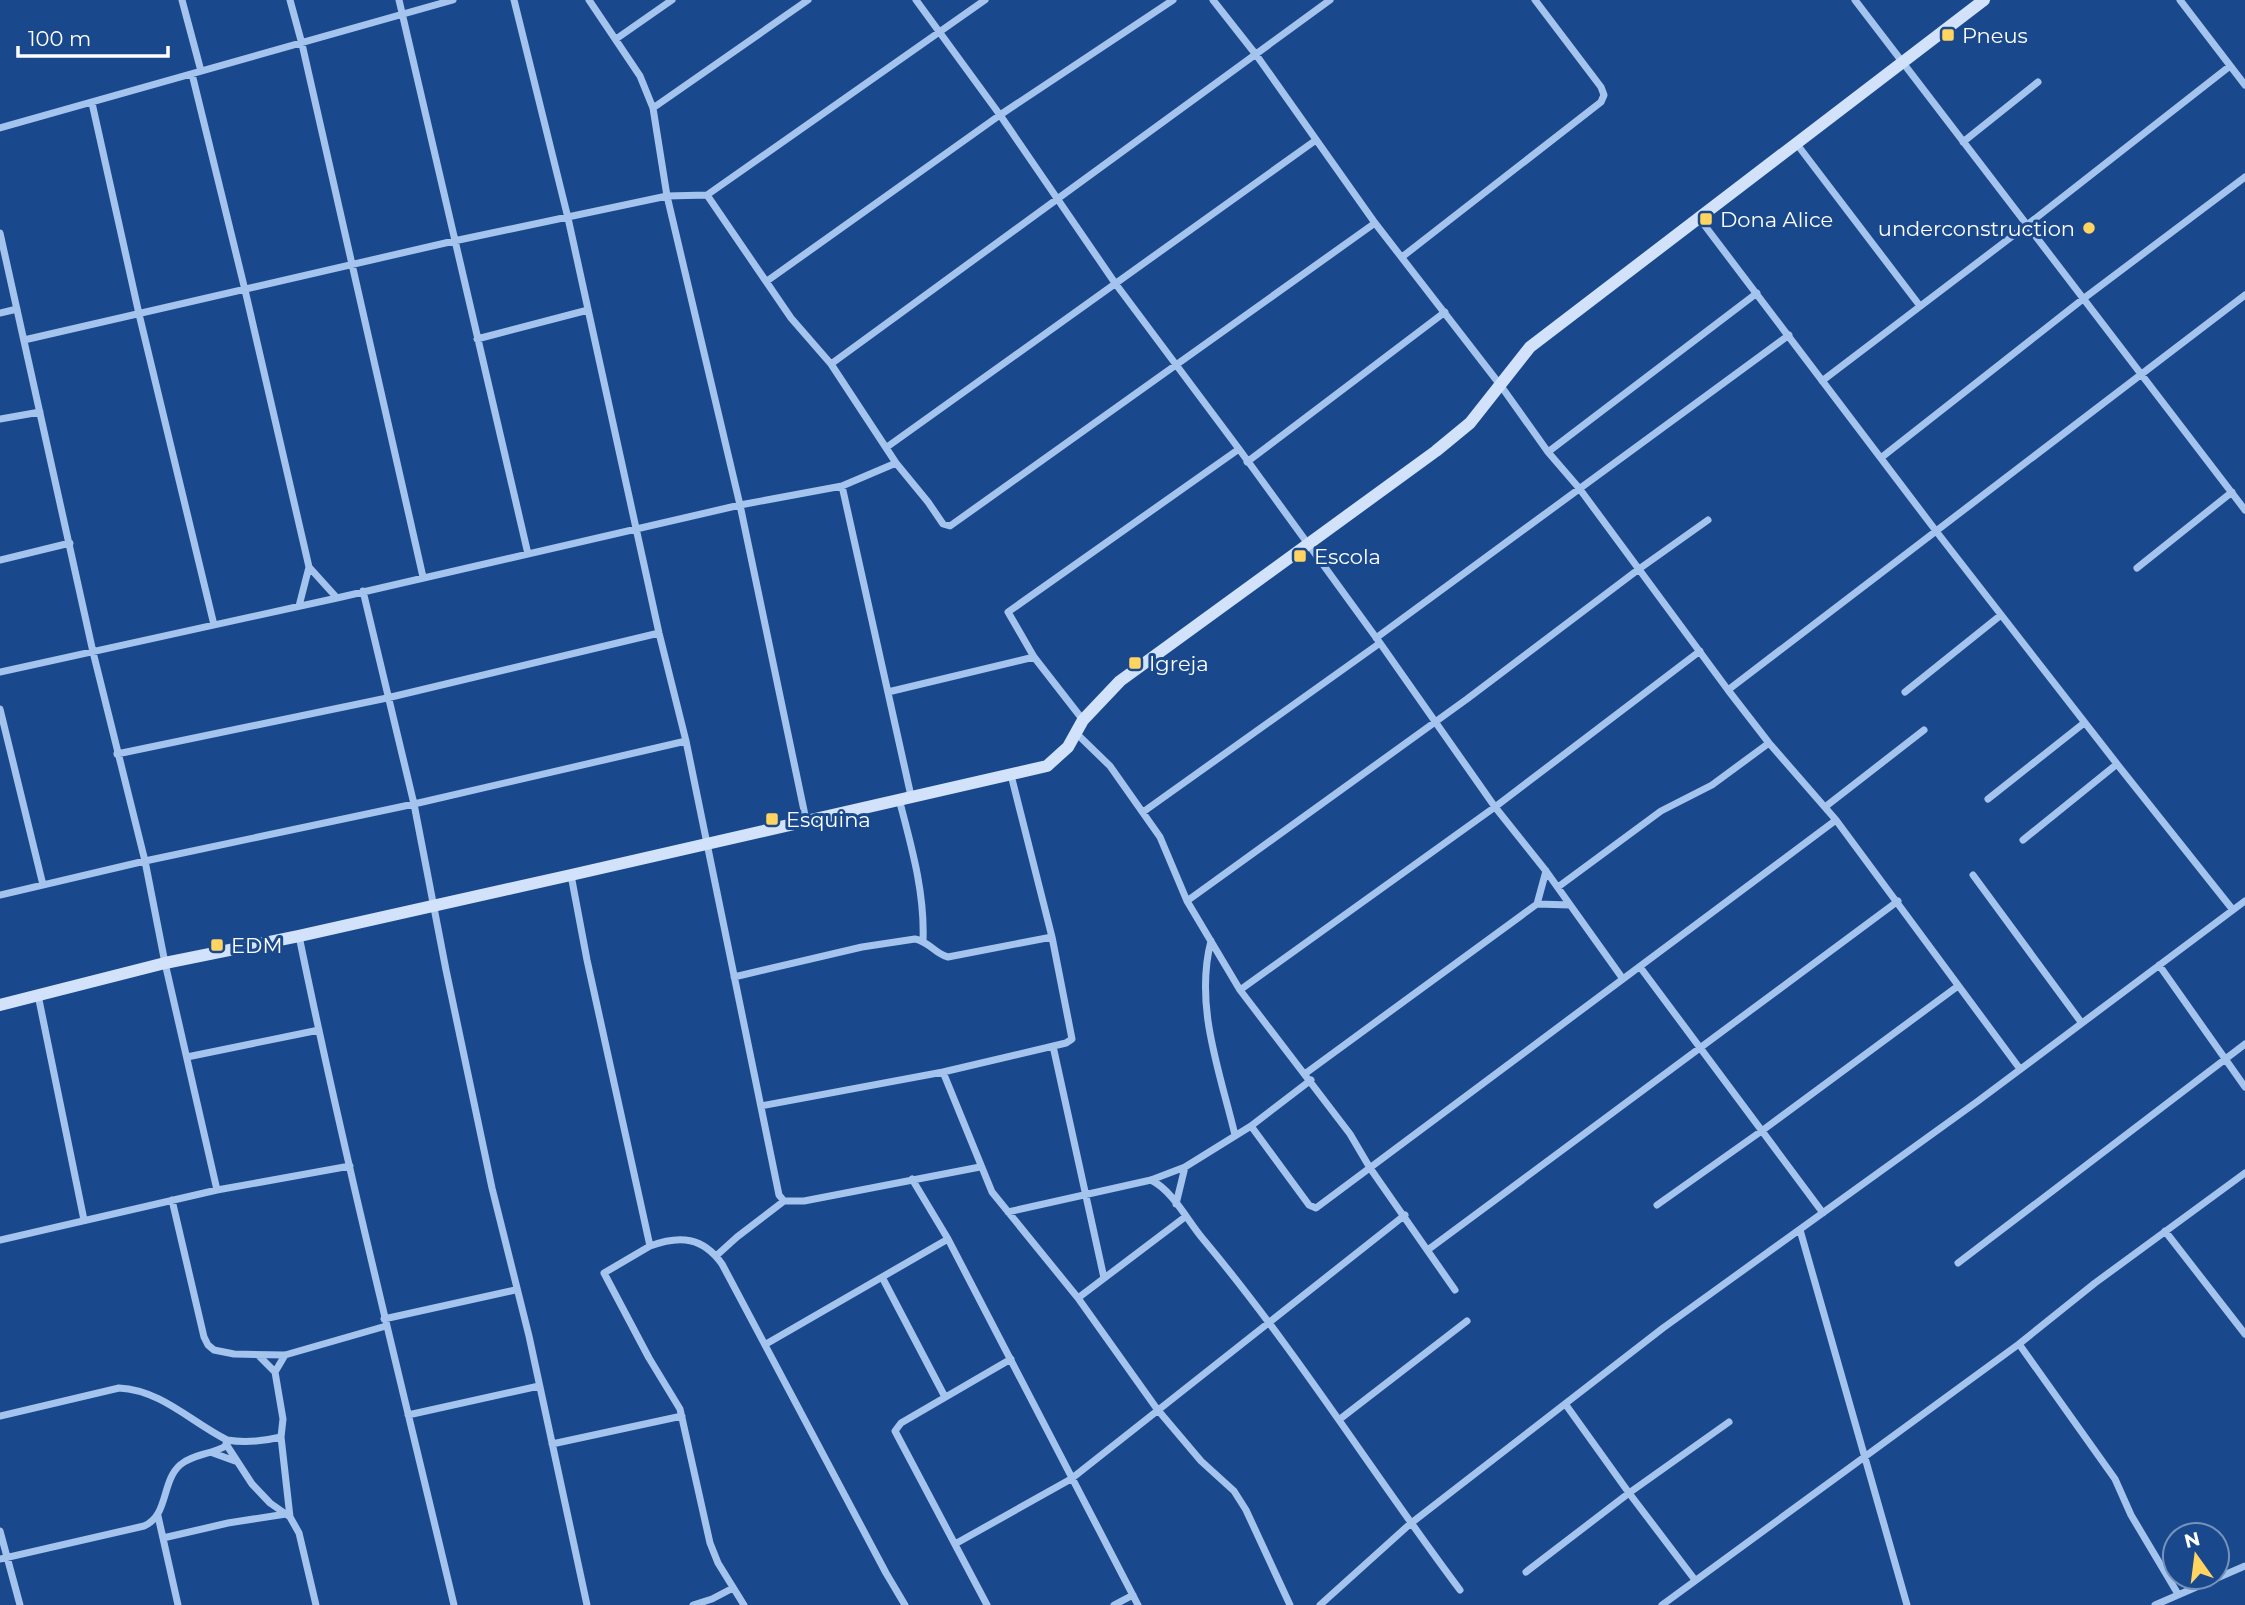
<svg xmlns="http://www.w3.org/2000/svg" width="2245" height="1605" font-family="Montserrat,sans-serif">
<style>
.lines{fill:none;stroke-linecap:round;stroke-linejoin:round}
.street{stroke:#a4c4ee;stroke-width:7}
.secondary{stroke:#d1e2fa;stroke-width:12}
.poi-dot{fill:#ffd461;stroke:#19498c;stroke-width:2.5}
.labels{text-anchor:middle;dominant-baseline:central;stroke-width:6;stroke-linejoin:round;paint-order:stroke}
.poi-label{font-size:21px;fill:#fff;stroke:#19498c;text-anchor:start}
</style>
<rect width="100%" height="100%" fill="#19498c"/>
<g class="lines">
<path class="street" d="M182 0 201 71
M290 0 302 44 423 577
M399 0 528 554
M514 0 568 218 659 633 686 741 779 1195 784 1201H804L980 1167
M589 0 640 76 653 108 667 196 740 505 806 820
M916 0 1000 115 1115 283 1239 449 1380 643 1495 807 1546 871 1623 979
M1213 0 1257 56 1375 223 1501 386 1548 452 1579 488 1728 690 1769 743 1836 820 2020 1069
M1855 0 2245 510
M2180 0 2245 85
M616 39 672 0
M192 74 245 290 309 567 299 606
M92 103 139 314 214 625
M653 108 808 0
M0 128 453 0
M1963 142 2038 82
M1796 143 1920 306
M707 195 791 318 831 364 1330 0
M1699 218 1936 531 2117 764 2233 910
M0 233 93 652 145 861 165 963 217 1190
M1402 257 1601 102 1604 95 1601 87 1535 0
M767 281 1000 115 1173 0
M0 313 17 309
M477 339 588 310
M24 340 454 241 667 196 707 195 985 0
M831 364 896 463
M1822 381 2027 225 2230 66
M0 419 40 412
M887 447 1316 140
M1548 452 1757 293
M1882 457 2083 299 2245 177
M1247 462 1445 312
M842 486 911 796
M0 560 70 543
M309 567 337 598
M2137 568 2232 492
M363 591 414 804 446 970 492 1188 529 1336 587 1605
M1376 638 1789 335
M0 672 337 598 740 505 842 486 896 463 928 502 943 524 950 526 1375 223
M1728 690 2245 295
M888 692 1034 657
M1905 692 2001 615
M0 709 43 885
M1083 720 1034 657 1008 612 1239 449
M1077 734 1110 766 1160 837 1187 901 1240 990 1350 1134 1370 1168 1455 1290
M117 754 387 698 659 633
M899 799C911 845 925 892 923 941
M1988 799 2084 723
M1825 807 1924 730
M1143 812 1380 643
M2023 840 2117 764
M571 875 587 960 650 1246 604 1273 649 1358 680 1409 710 1543 718 1563 744 1605
M1973 875 2081 1022
M1558 887 1661 811 1712 785 1769 743
M0 895 145 861 414 804 686 741
M1187 901 1467 699 1639 569 1708 520
M1537 904 1570 905
M299 936C345 1160 401 1382 454 1605
M1211 941C1194 1006 1220 1072 1235 1135
M2159 965 2245 1087
M1640 967 1823 1213
M734 977 862 947 915 939C930 942 935 954 948 957L1052 937
M1240 990 1495 807 1700 651
M38 995 84 1220
M1053 1046 1104 1278
M187 1057 319 1030
M943 1072 992 1192 1078 1298 1157 1409 1201 1461 1234 1491 1246 1510 1290 1605
M1306 1073 1537 904 1546 871
M761 1106 943 1072 1066 1043 1072 1039 1052 937 1011 775
M1251 1126 1309 1205 1316 1208 1836 820
M912 1179 948 1239 1138 1605
M1151 1180C1173 1191 1187 1220 1203 1239 1296 1350 1373 1474 1460 1590
M172 1200 204 1337 208 1345 214 1350 234 1354 285 1355 386 1326
M1176 1204 1185 1167
M1657 1205 1763 1130 1958 986
M1008 1212 1151 1180 1185 1167 1251 1126 1311 1080
M1800 1230 1907 1605
M2165 1231 2245 1334
M0 1240 217 1190 350 1166
M650 1246C680 1235 703 1237 722 1264L886 1573 905 1605
M1429 1249 1898 901
M716 1256 737 1237 784 1201
M1958 1263 2245 1044
M882 1277 945 1397
M1078 1298 1185 1217
M384 1319 515 1290
M766 1344 948 1239
M2019 1344 2115 1479 2131 1515 2178 1594
M275 1372 285 1355
M1566 1405 1629 1493 1729 1422
M408 1415 539 1386
M0 1416 119 1388C161 1390 191 1422 227 1440 244 1443 264 1441 281 1437L283 1419 275 1372 258 1355
M1340 1419 1467 1321
M281 1437 290 1517
M226 1444 252 1484 270 1503 290 1517 299 1533 316 1605
M552 1444 682 1416
M213 1453 235 1461
M158 1516 178 1605
M0 1531 20 1605
M163 1538 228 1523 286 1514
M955 1544 1071 1479 1405 1215
M0 1559 144 1526C169 1515 161 1482 180 1465 191 1455 212 1454 226 1446
M1526 1572 1629 1493 1695 1580
M693 1605 712 1599 733 1588
M987 1605 895 1431 901 1423 1011 1359
M1114 1605 1133 1595
M1320 1605 1410 1524 1663 1328 1978 1101 2245 901
M1662 1605 2019 1344 2095 1283 2245 1173
M2155 1605 2245 1566"/>
<path class="secondary" d="M0 1005 165 963 299 936 571 875 1047 766 1068 747 1083 720 1120 681 1436 451 1470 423 1530 347 1984 0"/>
</g>
<g class="poi-dot">
<rect x="1941" y="28" width="14" height="14" rx="3.5"/>
<rect x="1699" y="212" width="14" height="14" rx="3.5"/>
<circle cx="2089" cy="228" r="7"/>
<rect x="1293" y="549" width="14" height="14" rx="3.5"/>
<rect x="1128" y="656" width="14" height="14" rx="3.5"/>
<rect x="765" y="812" width="14" height="14" rx="3.5"/>
<rect x="210" y="938" width="14" height="14" rx="3.5"/>
</g>
<g class="labels">
<g class="poi-label">
<text x="1962" y="35">Pneus</text>
<text x="1720" y="219">Dona Alice</text>
<text x="2075" y="228" text-anchor="end">underconstruction</text>
<text x="1314" y="556">Escola</text>
<text x="1149" y="663">Igreja</text>
<text x="786" y="819">Esquina</text>
<text x="231" y="945">EDM</text>
</g>
</g>
<g transform="translate(2196 1556) rotate(346)"><circle r="33" fill="#19498c" stroke="#7592ba" stroke-width="2"/>
<path d="M0-5L12 26L0 18L-12 26Z" fill="#ffd461"/>
<text y="-10" font-size="19" font-weight="bold" text-anchor="middle" fill="#ffffff">N</text>
</g>
<path d="M18 46v10h150v-10" fill="none" stroke="#ffffff" stroke-width="3.5"/>
<text x="28" y="46" font-size="21" fill="#ffffff" stroke="#19498c" stroke-width="5" paint-order="stroke">100 m</text>
</svg>
